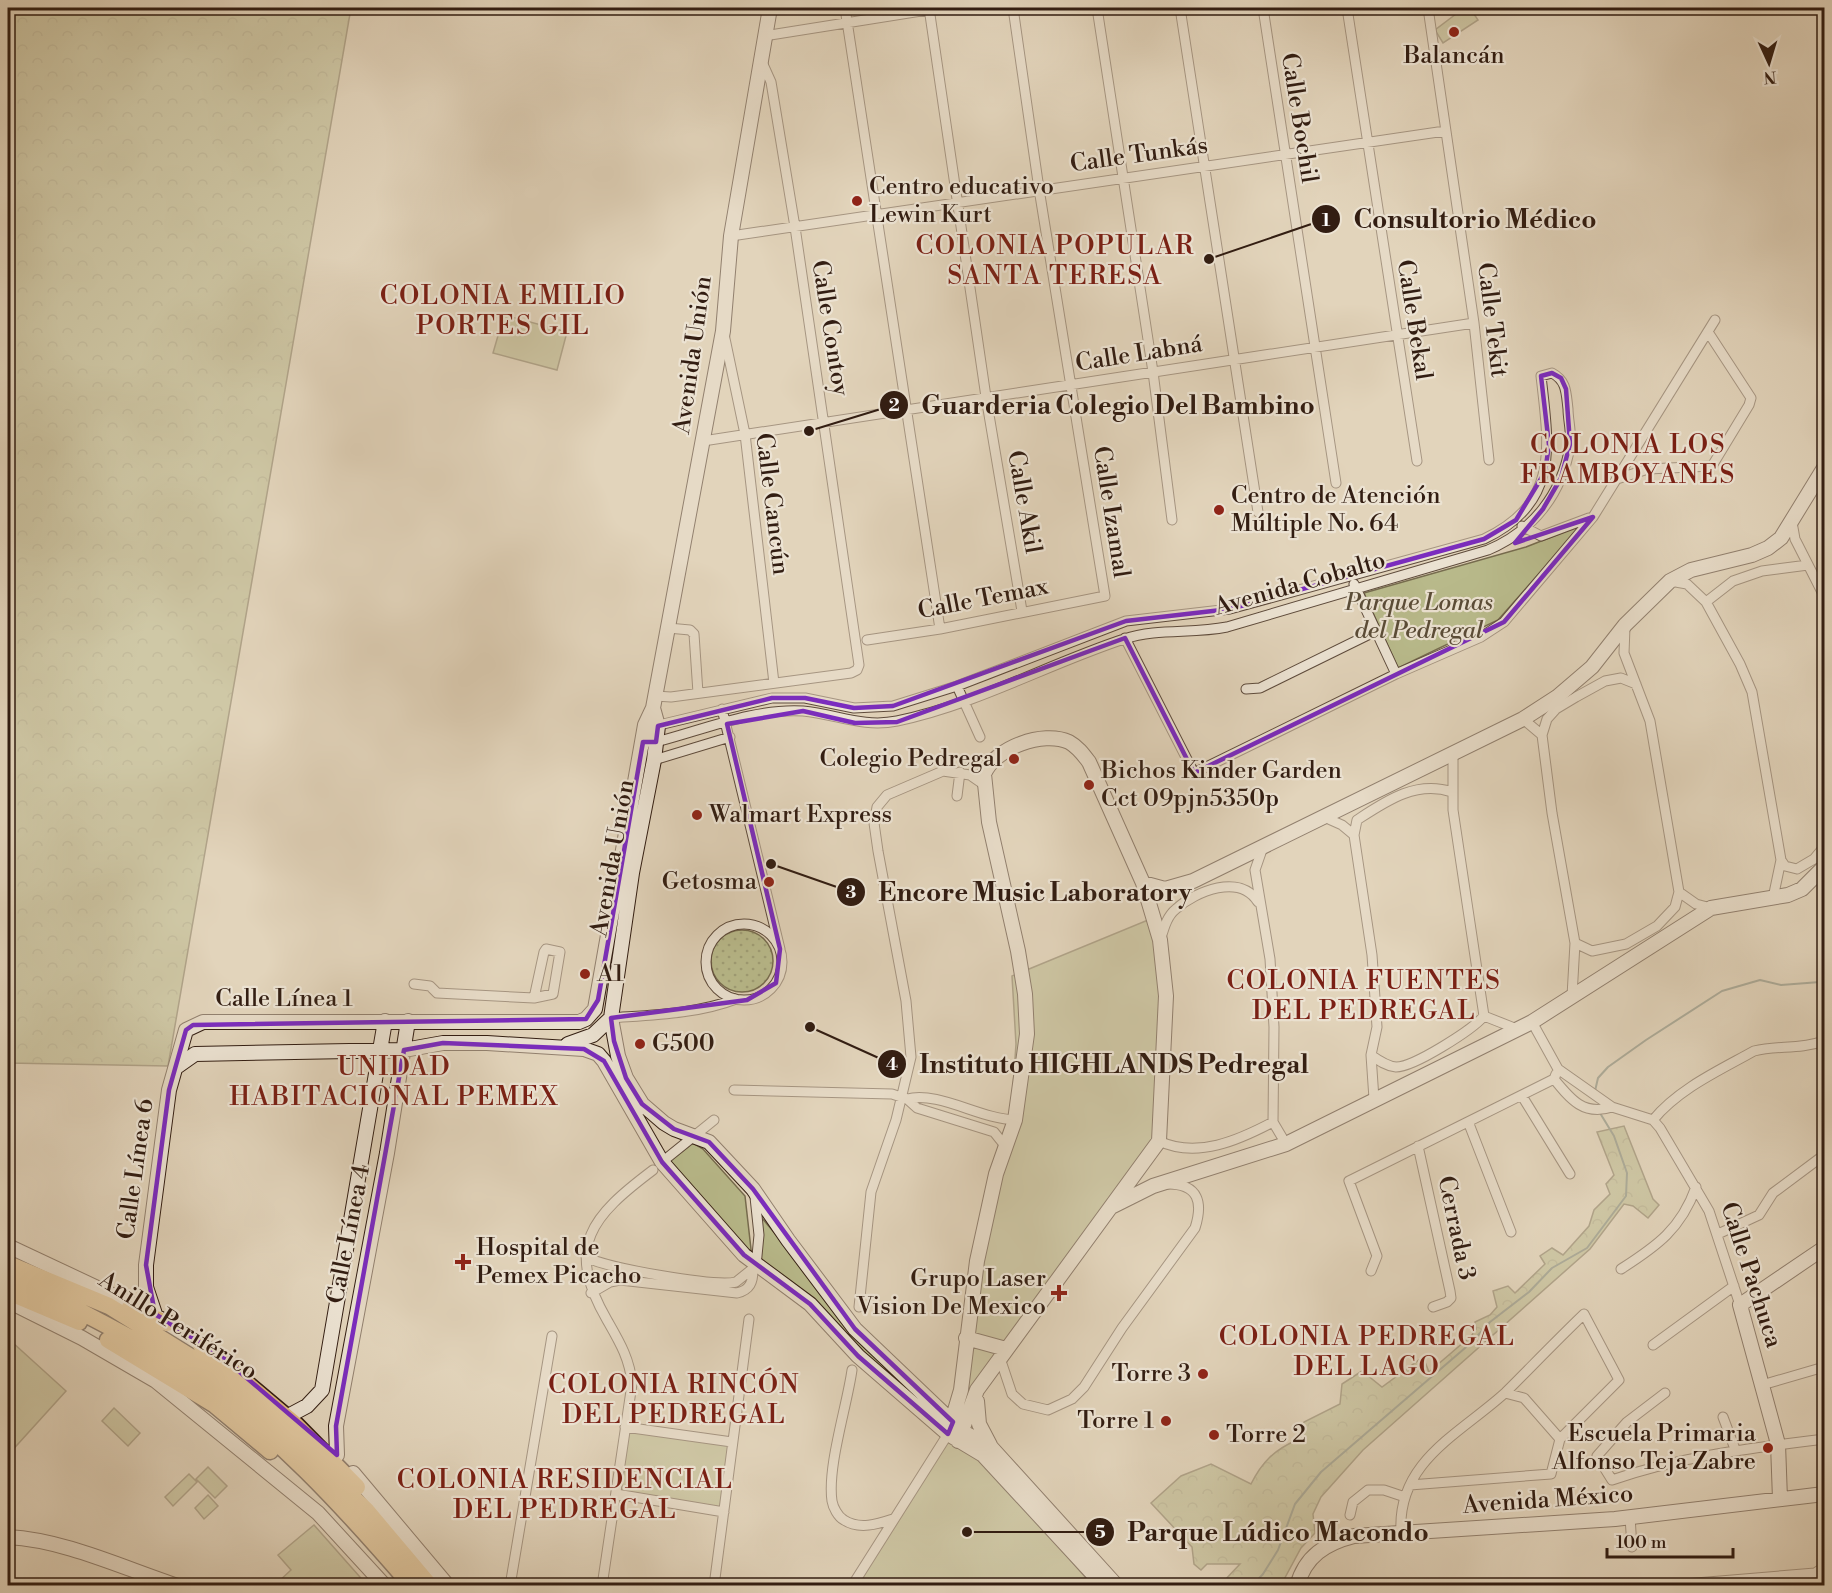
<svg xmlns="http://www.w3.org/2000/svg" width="1832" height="1593" font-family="'Libre Bodoni',serif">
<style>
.grass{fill:url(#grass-dots);stroke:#766c4f;stroke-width:1.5}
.forest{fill:url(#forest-crowns);stroke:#766c4f;stroke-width:1.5}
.green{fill:#b9bb8c;stroke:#766c4f;stroke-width:1.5}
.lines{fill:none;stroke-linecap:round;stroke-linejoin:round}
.stream{stroke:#6d7a6e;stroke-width:2}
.street-casing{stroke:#5e4b3c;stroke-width:11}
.secondary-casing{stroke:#321d12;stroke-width:16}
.highway-casing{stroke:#321d12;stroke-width:19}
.street{stroke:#ece3d3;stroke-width:9}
.secondary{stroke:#ece3d3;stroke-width:14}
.highway{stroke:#e1ba7e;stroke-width:16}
.marked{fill:none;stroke:#7b2cbf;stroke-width:4.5;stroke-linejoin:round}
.poi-dot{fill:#8f2418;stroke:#ece3d3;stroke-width:2}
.labels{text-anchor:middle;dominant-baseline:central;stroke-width:4.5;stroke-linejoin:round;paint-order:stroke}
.poi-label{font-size:24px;fill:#321d12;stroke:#ece3d3;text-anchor:start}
.street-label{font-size:24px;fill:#321d12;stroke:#ece3d3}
.park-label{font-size:24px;font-style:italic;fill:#5a4c37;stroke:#ece3d3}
.neighbourhood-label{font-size:26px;letter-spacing:1.5px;fill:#7a1f14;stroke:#ece3d3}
.leader{fill:none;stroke:#321d12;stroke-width:2}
.callout-dot{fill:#321d12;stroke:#ece3d3;stroke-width:2}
.mark-label{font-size:18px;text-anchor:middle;font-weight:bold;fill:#fff}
.callout-label{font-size:26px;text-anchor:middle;font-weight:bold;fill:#321d12;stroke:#ece3d3;stroke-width:4.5;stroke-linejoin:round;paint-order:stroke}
</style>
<defs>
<pattern id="grass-dots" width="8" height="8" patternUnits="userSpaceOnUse" patternTransform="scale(1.5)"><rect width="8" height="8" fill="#b9bb8c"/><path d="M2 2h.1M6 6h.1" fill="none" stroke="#a0a078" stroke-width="1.8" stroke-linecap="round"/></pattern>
<pattern id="forest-crowns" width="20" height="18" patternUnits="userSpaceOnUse" patternTransform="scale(1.5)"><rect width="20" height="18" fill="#b9bb8c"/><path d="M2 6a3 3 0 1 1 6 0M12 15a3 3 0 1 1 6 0" fill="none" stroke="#a0a078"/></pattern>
</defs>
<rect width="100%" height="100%" fill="#e2d4bb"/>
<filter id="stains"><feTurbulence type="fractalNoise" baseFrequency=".00333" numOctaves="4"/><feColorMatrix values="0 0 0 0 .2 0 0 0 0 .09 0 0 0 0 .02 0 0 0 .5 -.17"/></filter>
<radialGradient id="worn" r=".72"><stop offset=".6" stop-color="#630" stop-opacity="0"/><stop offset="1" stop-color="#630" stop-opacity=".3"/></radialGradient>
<path class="grass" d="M711 961a31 31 0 1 1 62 0a31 31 0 1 1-62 0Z"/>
<path class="forest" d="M8 8H351L168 1066 8 1063Z
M1624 1126 1653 1199 1659 1205 1648 1218 1633 1206 1624 1204 1590 1249 1363 1450 1321 1497 1313 1514 1315 1533 1301 1548 1281 1585H1232L1225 1580 1240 1564H1207L1201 1570 1194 1564 1192 1547 1151 1503 1181 1476 1211 1464 1251 1484C1262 1462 1274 1450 1297 1440L1304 1422 1340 1404 1342 1384 1362 1371 1382 1387 1423 1357 1429 1372 1472 1335 1476 1329 1475 1322 1490 1315 1497 1307 1493 1291 1508 1286 1515 1293 1545 1264 1540 1256 1552 1248 1563 1255 1589 1226 1594 1210 1610 1194 1606 1184 1614 1175 1597 1132Z"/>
<path class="green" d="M1464 8H1470L1478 20 1443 43 1435 30Z
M504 315 567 332 557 370 493 353Z
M1582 525 1498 620 1398 668 1364 593 1526 547Z
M1148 920 1156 942 1165 996 1159 1142 1006 1349 963 1432 953 1422 966 1338 1011 1116 1016 1044 1012 976Z
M693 1143 703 1149 745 1196 752 1258 665 1165Z
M762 1218C821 1289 885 1355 944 1426L761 1264Z
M12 1342 66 1391 8 1455V1347Z
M114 1408 140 1433 128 1446 102 1421Z
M627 1431 729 1445 720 1508 619 1491Z
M947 1437 982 1458 1092 1585 856 1586Z
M208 1467 227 1486 215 1498 196 1479Z
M189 1474 197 1482 173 1506 165 1497Z
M208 1495 218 1506 204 1519 195 1508Z
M314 1525 367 1585H277L276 1584 291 1570 278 1555Z"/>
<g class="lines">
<path class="stream" d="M1595 1091 1598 1078 1608 1067 1646 1040 1722 991 1760 980 1781 985 1820 982 1824 979
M1252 1586 1263 1574 1278 1550 1295 1504 1321 1472 1472 1342 1490 1322 1529 1292 1552 1268 1587 1248 1626 1196 1627 1173 1614 1136 1600 1113"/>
<defs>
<path id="street" d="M845 8 940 629
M929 8 986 397 1022 611
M1097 8 1153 372 1172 520
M1180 8 1258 512
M1263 8 1336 483
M1347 8 1417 461
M1428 8 1474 323 1489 460
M764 36 940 8
M731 236 1445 131
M724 334 745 434 774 683
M703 441 1474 323
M1617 479 1648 469 1712 466 1749 405 1751 398 1708 332
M1792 522 1795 539 1824 596
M1522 526 1541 536 1589 518
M1670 581 1687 584 1706 602 1740 664 1752 692 1781 860 1773 898
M1354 584 1396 674
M1706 602 1733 581 1762 571 1808 565
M1625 627 1624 653 1650 721 1679 892 1696 904 1711 908
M668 628 690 630 694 634 698 693
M1125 638 1194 773 1396 674 1481 637 1504 622 1593 517 1715 320
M867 640 940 629 1105 596 1039 189 1013 8
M957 686 980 737
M1246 689 1260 688 1376 631
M655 696 671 697 851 673 857 670 859 665 795 227 771 82 762 62
M722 709 780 949
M1523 719 1542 735
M643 742H656C703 730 754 708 803 711 836 714 863 728 897 721 975 705 1048 664 1124 639 1158 628 1192 634 1227 627L1488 550C1533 531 1562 494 1570 446 1572 434 1568 420 1568 409 1566 393 1567 381 1552 373L1541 376C1549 447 1560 503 1484 539L1230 609 1126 621 957 686 893 706 854 708 805 698H772L655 726
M654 760 730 737
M957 796 960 772
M1324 817 1342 825 1354 835 1372 955 1377 1027 1371 1055 1374 1099
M1354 835 1357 820C1386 801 1416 780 1452 792
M1263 847 1255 870 1270 959 1274 1027 1273 1122 1286 1144
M1781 860 1785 866 1797 869 1814 859 1824 847
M706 962a38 38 0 1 1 76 0a38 38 0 1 1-76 0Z
M1161 938C1164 928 1167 916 1176 909 1196 891 1240 873 1258 902
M1575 943 1592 951 1626 944 1657 926 1675 907 1679 892
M414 984 430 986 437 993 534 998 553 994 560 952 546 949 544 952 534 998
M1572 996 1575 943 1552 813 1542 735 1547 719 1556 709 1576 697 1605 681 1621 678 1636 684
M1484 1016 1517 1029
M611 1018C652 1015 697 1014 736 999
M1532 1022 1558 1069 1612 1107 1653 1120 1660 1128 1709 1211 1740 1305
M1371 1055C1378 1060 1386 1066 1396 1067 1414 1067 1472 1030 1484 1016L1453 810V753
M1556 1074 1554 1079C1571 1100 1584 1116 1612 1107
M734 1090 892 1094 907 1099 917 1108 994 1132 1006 1147
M1522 1096 1570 1174
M907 1099C939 1091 980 1119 1015 1120
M1653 1120C1678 1089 1720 1070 1754 1051 1779 1045 1798 1050 1824 1041
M1469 1124 1511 1232
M1159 1141C1197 1159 1239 1140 1273 1122
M1418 1146 1450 1291 1451 1298 1447 1302 1433 1307
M662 1162 714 1120
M1718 1234 1759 1215 1773 1193 1824 1155
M586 1257C606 1268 715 1287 736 1282L756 1266 759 1235 755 1197
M1621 1269C1657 1246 1681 1229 1696 1187
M1371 1271 1377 1256 1349 1181 1554 1079
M591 1293 610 1282 620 1280 737 1293C750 1290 753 1282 753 1270
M859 1307 871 1192 896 1120 911 1057 906 1001 878 851 874 823 877 807 887 795 943 771 970 775 983 784
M1653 1345 1734 1286
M1000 1358 1012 1394 1023 1404 1048 1410 1072 1399 1084 1387 1122 1328 1195 1228C1203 1203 1199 1184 1168 1184
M852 1370C847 1406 827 1467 832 1501 833 1507 838 1517 844 1520 859 1530 878 1524 893 1519
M1762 1385 1824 1367
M1505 1393 1524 1398 1560 1439
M1665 1393 1627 1422 1597 1456 1612 1480C1681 1456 1753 1448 1824 1439
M1723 1417 1735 1449
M625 1427 732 1442
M616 1494 724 1512
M1350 1515 1353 1502 1368 1490H1384L1405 1497
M1630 1517 1632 1547
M1401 1532C1397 1461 1460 1434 1506 1392 1532 1366 1558 1339 1584 1314L1619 1380 1560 1439 1551 1474 1410 1485
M510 1586 552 1336
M602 1586 632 1384C630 1359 619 1341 607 1320 564 1246 592 1216 653 1170
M714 1586 749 1319
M852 1586 948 1434
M1338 1586H1356
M1660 1586 1815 1573 1824 1567"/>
<path id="secondary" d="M653 708 658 726 654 760 632 873 611 1018 618 1056 626 1078 642 1104 664 1123 674 1129 709 1142 753 1189 788 1240 855 1329 963 1432 990 1446 1117 1586
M1143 883 1165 889 1193 881 1523 719 1557 697 1592 667 1625 625 1670 581 1691 570 1752 555 1768 548 1781 538 1824 468
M568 1044 593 1035 611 1018
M178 1066 195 1054 404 1050 443 1043H487L584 1049 598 1054 604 1061 662 1162 744 1255 810 1304 858 1356 948 1434 983 1455 1104 1586
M1113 1206 1153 1186 1286 1144 1532 1022 1711 908 1788 895 1802 889 1824 867
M8 1246 142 1309
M8 1301 82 1338 156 1381 318 1513 385 1586
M155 1314 146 1287V1265L169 1090 186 1030 203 1022H579L586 1019 595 1009 645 725 653 708 723 331 731 236 770 8
M159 1318 209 1349
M966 1338 1006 1349
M977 1401 979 1424 990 1445
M292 1414 307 1406 322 1390 385 1021
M948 1434 961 1390 977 1261 996 1174 1015 1120 1027 1034 1025 994 1018 951 989 822 984 774C995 748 1043 730 1069 742 1078 747 1083 754 1089 762L1143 883 1160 940 1166 996 1159 1141 977 1390 958 1441
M337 1455 336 1426 387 1153 408 1021
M353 1473 448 1586
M1780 1499 1778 1444 1740 1305 1824 1248
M8 1537C65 1540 123 1568 178 1586
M1297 1586C1305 1556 1326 1543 1354 1536L1615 1519 1824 1494"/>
<path id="highway" d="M8 1264 109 1306 223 1377 253 1401 366 1510 430 1586
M8 1278 35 1287C85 1315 139 1340 187 1371 273 1429 345 1508 412 1586
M8 1292 79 1322
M129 1309 167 1323
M108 1340 215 1405 270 1451
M201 1345 296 1425 357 1487"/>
</defs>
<use href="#street" class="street-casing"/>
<use href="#secondary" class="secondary-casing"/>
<use href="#highway" class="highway-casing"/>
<use href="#street" class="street"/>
<use href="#secondary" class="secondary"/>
<use href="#highway" class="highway"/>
</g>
<path d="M0 0H1832V1593H0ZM1552 373 1561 378 1566 389 1570 444 1561 478 1543 509 1515 543 1593 517 1504 622 1194 773 1125 638 897 722 855 723 803 711 727 724 780 949 776 983 747 1000 611 1018 614 1041 626 1078 642 1104 674 1129 709 1142 753 1189 855 1329 953 1422 948 1434 858 1356 810 1304 744 1255 662 1162 604 1061 584 1049 443 1043 404 1050 336 1426 337 1455 221 1356 155 1314 146 1265 169 1090 186 1030 193 1025 586 1019 598 1000 643 742H656L658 726 772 698H805L854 708 893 706 1126 621 1230 609 1484 539 1516 520 1545 472 1549 445 1541 376Z" fill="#e2d4bb" fill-opacity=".55" fill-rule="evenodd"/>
<path class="marked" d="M1552 373 1561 378 1566 389 1570 444 1561 478 1543 509 1515 543 1593 517 1504 622 1194 773 1125 638 897 722 855 723 803 711 727 724 780 949 776 983 747 1000 611 1018 614 1041 626 1078 642 1104 674 1129 709 1142 753 1189 855 1329 953 1422 948 1434 858 1356 810 1304 744 1255 662 1162 604 1061 584 1049 443 1043 404 1050 336 1426 337 1455 221 1356 155 1314 146 1265 169 1090 186 1030 193 1025 586 1019 598 1000 643 742H656L658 726 772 698H805L854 708 893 706 1126 621 1230 609 1484 539 1516 520 1545 472 1549 445 1541 376Z"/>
<g class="poi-dot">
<circle cx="1454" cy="32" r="6"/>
<circle cx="857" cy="201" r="6"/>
<circle cx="1219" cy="510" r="6"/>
<circle cx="1014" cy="759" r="6"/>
<circle cx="1089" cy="785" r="6"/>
<circle cx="697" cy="815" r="6"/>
<circle cx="769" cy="882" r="6"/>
<circle cx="585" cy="974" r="6"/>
<circle cx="640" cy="1044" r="6"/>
<path d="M460 1253h6v6h6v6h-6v6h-6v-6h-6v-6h6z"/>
<path d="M1056 1284h6v6h6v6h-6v6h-6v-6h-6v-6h6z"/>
<circle cx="1203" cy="1374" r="6"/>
<circle cx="1166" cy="1421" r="6"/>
<circle cx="1214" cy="1435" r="6"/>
<circle cx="1768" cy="1448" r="6"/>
</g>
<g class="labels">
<g class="poi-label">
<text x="1454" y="56" text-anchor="middle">Balancán</text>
<text x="869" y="187">Centro educativo<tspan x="869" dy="28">Lewin Kurt</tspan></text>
<text x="1231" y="496">Centro de Atención<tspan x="1231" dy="28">Múltiple No. 64</tspan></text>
<text x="1002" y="759" text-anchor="end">Colegio Pedregal</text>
<text x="1101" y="771">Bichos Kinder Garden<tspan x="1101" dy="28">Cct 09pjn5350p</tspan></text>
<text x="709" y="815">Walmart Express</text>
<text x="757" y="882" text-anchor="end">Getosma</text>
<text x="597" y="974">A1</text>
<text x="652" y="1044">G500</text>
<text x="476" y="1248">Hospital de<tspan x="476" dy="28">Pemex Picacho</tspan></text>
<text x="1046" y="1279" text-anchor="end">Grupo Laser<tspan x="1046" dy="28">Vision De Mexico</tspan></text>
<text x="1191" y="1374" text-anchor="end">Torre 3</text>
<text x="1154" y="1421" text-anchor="end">Torre 1</text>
<text x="1756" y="1434" text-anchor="end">Escuela Primaria<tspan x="1756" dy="28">Alfonso Teja Zabre</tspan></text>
<text x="1226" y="1435">Torre 2</text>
</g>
<g class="street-label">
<text transform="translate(1299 118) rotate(81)">Calle Bochil</text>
<text transform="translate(1139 155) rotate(-8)">Calle Tunkás</text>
<text transform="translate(1414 320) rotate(81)">Calle Bekal</text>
<text transform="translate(1492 320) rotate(83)">Calle Tekit</text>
<text transform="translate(830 328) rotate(81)">Calle Contoy</text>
<text transform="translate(1139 354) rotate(-9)">Calle Labná</text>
<text transform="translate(693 355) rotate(-82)">Avenida Unión</text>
<text transform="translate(1024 502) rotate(80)">Calle Akil</text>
<text transform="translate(772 504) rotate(83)">Calle Cancún</text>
<text transform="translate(1111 512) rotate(81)">Calle Izamal</text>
<text transform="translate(1300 584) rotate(-16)">Avenida Cobalto</text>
<text transform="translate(983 599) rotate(-11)">Calle Temax</text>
<text transform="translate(613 858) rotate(-80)">Avenida Unión</text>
<text x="284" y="999">Calle Línea 1</text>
<text transform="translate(136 1169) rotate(-82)">Calle Línea 6</text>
<text transform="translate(1456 1228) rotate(78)">Cerrada 3</text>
<text transform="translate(349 1234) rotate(-79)">Calle Línea 4</text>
<text transform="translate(1751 1275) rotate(72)">Calle Pachuca</text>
<text transform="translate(178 1326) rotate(32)">Anillo Periférico</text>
<text transform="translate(1548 1500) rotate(-4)">Avenida México</text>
</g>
<g class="park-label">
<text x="1419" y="603">Parque Lomas<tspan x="1419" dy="28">del Pedregal</tspan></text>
</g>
<g class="neighbourhood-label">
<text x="1055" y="246">COLONIA POPULAR<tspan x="1055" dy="30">SANTA TERESA</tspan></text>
<text x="503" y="296">COLONIA EMILIO<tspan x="503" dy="30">PORTES GIL</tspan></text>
<text x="1628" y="445">COLONIA LOS<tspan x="1628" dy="30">FRAMBOYANES</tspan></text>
<text x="1364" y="981">COLONIA FUENTES<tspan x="1364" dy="30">DEL PEDREGAL</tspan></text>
<text x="394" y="1067">UNIDAD<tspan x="394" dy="30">HABITACIONAL PEMEX</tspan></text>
<text x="1367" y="1337">COLONIA PEDREGAL<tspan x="1367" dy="30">DEL LAGO</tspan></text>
<text x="674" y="1385">COLONIA RINCÓN<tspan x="674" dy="30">DEL PEDREGAL</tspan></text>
<text x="565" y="1480">COLONIA RESIDENCIAL<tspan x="565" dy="30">DEL PEDREGAL</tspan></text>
</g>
</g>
<path class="leader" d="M1209 259L1326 219M809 431L894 405M771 864L851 892M810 1027L892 1064M967 1532L1100 1532"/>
<g class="callout-dot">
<circle cx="1209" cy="259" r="6"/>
<circle cx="809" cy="431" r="6"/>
<circle cx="771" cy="864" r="6"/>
<circle cx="810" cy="1027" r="6"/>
<circle cx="967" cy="1532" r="6"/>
<circle cx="1326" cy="219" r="15"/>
<circle cx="894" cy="405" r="15"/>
<circle cx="851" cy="892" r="15"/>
<circle cx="892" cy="1064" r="15"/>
<circle cx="1100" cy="1532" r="15"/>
</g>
<g class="mark-label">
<text x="1326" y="226">1</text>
<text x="894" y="411">2</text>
<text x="851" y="898">3</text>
<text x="892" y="1070">4</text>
<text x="1100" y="1538">5</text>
</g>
<g class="callout-label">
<text x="1475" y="228">Consultorio Médico</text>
<text x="1118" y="414">Guarderia Colegio Del Bambino</text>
<text x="1035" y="901">Encore Music Laboratory</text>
<text x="1114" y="1073">Instituto HIGHLANDS Pedregal</text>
<text x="1278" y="1541">Parque Lúdico Macondo</text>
</g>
<rect width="1832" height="1593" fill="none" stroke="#e2d4bb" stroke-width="30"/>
<rect x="9" y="9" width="1814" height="1575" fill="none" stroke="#321d12" stroke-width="3"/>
<rect x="15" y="15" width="1802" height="1563" fill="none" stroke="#321d12" stroke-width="1.5"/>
<g transform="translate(1769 63) rotate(176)" stroke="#ece3d3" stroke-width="4.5" paint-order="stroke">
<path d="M0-4.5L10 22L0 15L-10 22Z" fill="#321d12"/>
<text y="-9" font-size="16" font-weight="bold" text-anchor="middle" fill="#321d12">N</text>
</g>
<path d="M1607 1548v9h126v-9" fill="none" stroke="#321d12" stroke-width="3"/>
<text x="1616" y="1548" font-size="18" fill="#321d12" stroke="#ece3d3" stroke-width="4.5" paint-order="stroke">100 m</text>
<rect width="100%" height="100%" filter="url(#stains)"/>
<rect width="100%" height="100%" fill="url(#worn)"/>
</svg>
